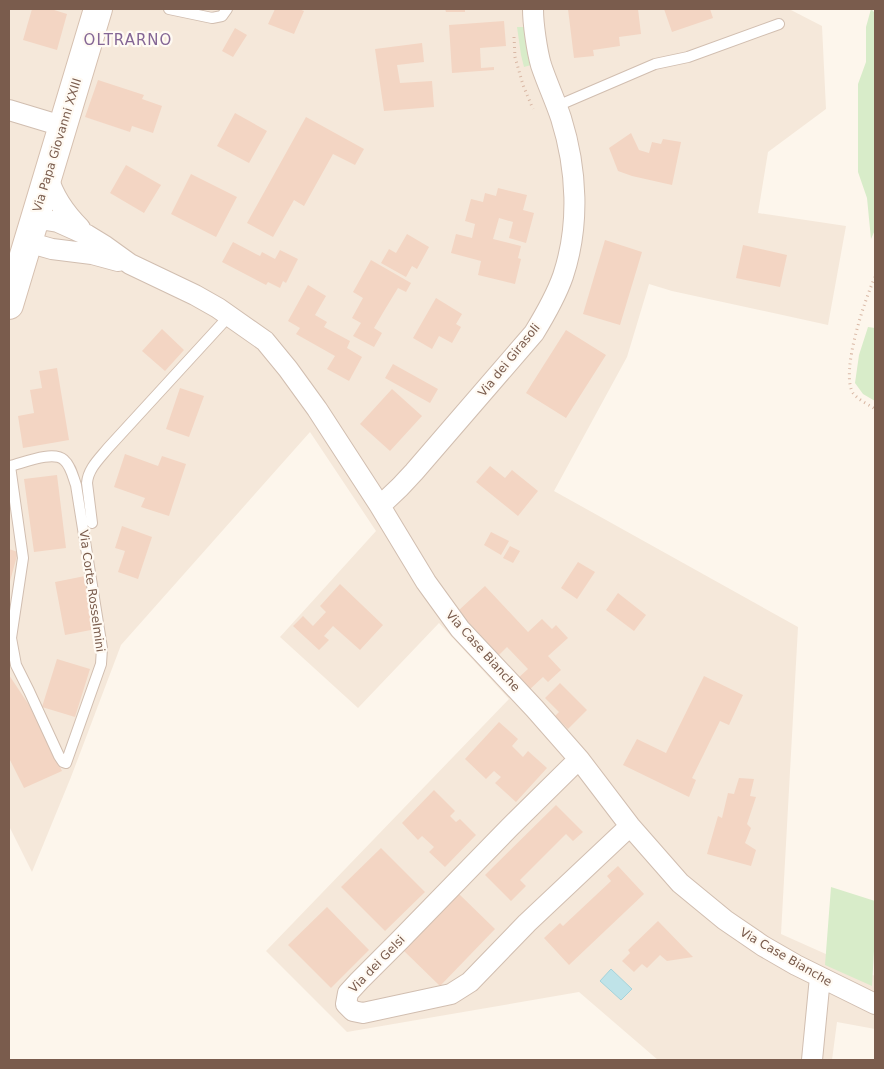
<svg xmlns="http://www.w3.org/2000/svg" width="884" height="1069" font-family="'DejaVu Sans',sans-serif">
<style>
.residential{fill:#f5e8da}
.green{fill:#d8ecc9}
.water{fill:#bfe3e8;stroke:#a5d3da}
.building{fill:#f3d5c3}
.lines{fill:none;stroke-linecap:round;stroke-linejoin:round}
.lane-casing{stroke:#d1beb0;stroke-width:12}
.street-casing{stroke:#d1beb0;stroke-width:22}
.secondary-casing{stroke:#d6c0b0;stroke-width:30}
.path{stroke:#d9b8a5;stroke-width:3;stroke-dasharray:1 4;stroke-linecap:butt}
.lane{stroke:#fff;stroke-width:10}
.street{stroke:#fff;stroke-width:20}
.secondary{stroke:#fff;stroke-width:28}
.labels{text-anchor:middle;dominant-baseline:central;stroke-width:4.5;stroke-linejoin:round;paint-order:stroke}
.street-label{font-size:12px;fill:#7a5c4d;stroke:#fffaf3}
.quarter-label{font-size:15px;letter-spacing:1px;fill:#846695;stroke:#fffaf3}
</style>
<rect width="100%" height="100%" fill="#fdf6ec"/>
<path class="residential" d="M9 9H789L822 26 826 109 768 152 758 213 846 226 828 325 672 291 649 284 627 357 554 491 798 627 781 934 875 976V1029L837 1022 832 1060H658L579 992 347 1032 266 951 509 699 439 623 358 708 280 637 376 531 310 432 121 645 71 777 32 872 9 826Z"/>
<path class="green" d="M871 9 875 13V230L871 239 867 198 858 172V84L866 62V27Z
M517 27H526L528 53 531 65 524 67 521 55Z
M868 327 875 328V401L863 394 855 383 859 355Z
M831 887 875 901V933L872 986 825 965Z"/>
<path class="water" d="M611 969 632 989 621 1000 600 981Z"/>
<path class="building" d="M32 9H51L67 14 57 50 23 40Z
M275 9H299L304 11 294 34 268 24Z
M445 9H465V12H446Z
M568 9H638L641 34 619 37 620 46 593 50 594 56 574 58Z
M664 9H710L713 18 672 32Z
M504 21 506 46 480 48 481 68 494 67V70L452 73 449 25Z
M235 28 247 35 233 57 222 51Z
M422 43 424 62 397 65 400 83 432 81 434 107 384 111 375 49Z
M98 80 144 95 142 99 162 106 153 133 132 126 130 132 85 117Z
M235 113 267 131 249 163 217 146Z
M306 117 364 149 355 165 333 154 304 206 294 200 273 237 247 223Z
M631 133 639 150 649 153 652 142 661 144 663 139 681 142 672 185 632 176 618 171 609 148Z
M126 165 161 185 144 213 110 193Z
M191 174 237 197 216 237 171 214Z
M498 188 527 195 523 210 534 213 526 243 509 238 513 222 499 218 493 239 521 246 518 258 521 259 515 284 478 275 481 261 451 253 456 234 472 238 475 224 465 221 471 199 483 202 485 193 496 196Z
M407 234 429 247 417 269 412 266 406 277 381 263 389 249 396 253Z
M605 240 642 252 620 325 583 314Z
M233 242 260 256 262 252 275 259 280 250 298 259 286 283 283 281 280 288 268 282 266 285 222 262Z
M743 245 787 255 780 287 736 278Z
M371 260 411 283 406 292 398 288 384 311 374 328 382 333 374 347 353 336 361 323 352 318 363 298 353 292Z
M308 285 326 296 315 315 327 322 324 327 350 341 347 348 362 357 349 381 327 369 335 356 296 334 300 328 288 321Z
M436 298 462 314 456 324 461 327 452 343 439 336 432 349 413 338Z
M162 329 184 350 165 371 142 351Z
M566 330 606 355 566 418 526 393Z
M393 364 438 389 430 403 385 378Z
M57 368 69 440 23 448 18 416 34 413 30 390 42 388 39 371Z
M180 388 204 396 189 437 166 429Z
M392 389 422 416 390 451 360 424Z
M125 454 158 466 162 456 186 464 169 516 141 507 145 498 114 487Z
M490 466 505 478 512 470 538 491 518 516 476 482Z
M57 475 66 548 34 552 24 479Z
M122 526 152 537 138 579 118 572 125 551 115 548Z
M491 532 509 541 501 555 484 545Z
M510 546 520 551 513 563 503 558Z
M9 549 18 552 9 585Z
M578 562 595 572 577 599 561 588Z
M85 576 96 629 65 635 55 582Z
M340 584 383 625 360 650 333 626 324 636 329 640 319 650 293 626 303 616 313 626 326 612 320 606Z
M485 586 528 632 542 619 552 629 556 625 568 638 548 656 561 670 548 682 543 677 528 691 517 679 528 669 507 647 499 655 458 611Z
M618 593 646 615 634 631 606 610Z
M57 659 90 669 75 717 42 707Z
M9 675 29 705 62 771 24 788 9 758Z
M704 676 743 695 729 725 720 721 692 778 696 780 689 797 623 765 637 739 666 753Z
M560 683 587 710 568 729 555 716 559 712 545 698Z
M499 722 518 739 512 746 523 757 528 751 547 768 516 802 495 783 501 777 494 771 486 779 465 759Z
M739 778 754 779 750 796 756 797 747 824 751 828 745 843 756 850 751 866 707 854 718 816 722 818 728 793 734 794Z
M434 790 455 811 450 816 456 822 460 819 476 835 445 867 429 852 434 847 422 836 418 840 402 823Z
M556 805 583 832 573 841 566 834 520 880 526 886 511 901 485 875Z
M381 848 425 892 385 931 341 887Z
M618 866 644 894 569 965 544 938 560 923 563 926 611 881 607 876Z
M459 894 495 929 440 986 404 951Z
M327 907 369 950 331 988 288 945Z
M658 921 693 957 667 961 660 955 647 968 642 964 634 972 622 961 630 953 628 950Z"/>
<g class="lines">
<defs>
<path id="lane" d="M169 9 212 18 222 16 227 9
M557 106 655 64 688 57 779 24
M9 466H10L23 558 11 638 16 665 29 691 59 756 63 762 66 763 101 664 102 648 76 485C73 477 71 466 64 460 53 450 23 463 10 466
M92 523 87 483C88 469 99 459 108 448L230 315"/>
<path id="street" d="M9 110 62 126
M48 177C54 198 65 213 80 228
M33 223 40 221 46 220 58 222 87 235 105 246 130 264 195 295 218 308 265 341 288 369 317 409 380 506 426 582 460 629 535 709 579 759 630 826 680 883 725 920 763 946 796 965 875 1004
M27 242 52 249 92 254 118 261
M380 506 400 487 414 472 534 333C545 315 556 296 563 276 580 225 577 169 561 118 555 100 547 83 541 65 537 51 533 24 533 9
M579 759 509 828 400 940 359 981 348 993 346 1004 353 1011 363 1013 451 994 470 982 527 923 630 826
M812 1060 820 977"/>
<path id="secondary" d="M9 305 98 9"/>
</defs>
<use href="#lane" class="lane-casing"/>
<use href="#street" class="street-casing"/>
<use href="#secondary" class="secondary-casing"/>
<path class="path" d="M514 37 515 57 523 85 533 109
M875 277C865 299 840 372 853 393 858 400 868 404 875 409"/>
<use href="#lane" class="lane"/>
<use href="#street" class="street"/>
<use href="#secondary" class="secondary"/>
</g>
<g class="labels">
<g class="street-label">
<text transform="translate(57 145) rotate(-73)">Via Papa Giovanni XXIII</text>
<text transform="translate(509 360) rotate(-51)">Via dei Girasoli</text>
<text transform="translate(92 591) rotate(82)">Via Corte Rosselmini</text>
<text transform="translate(483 651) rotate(48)">Via Case Bianche</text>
<text transform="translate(786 957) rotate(30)">Via Case Bianche</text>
<text transform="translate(377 964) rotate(-46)">Via dei Gelsi</text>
</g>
<g class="quarter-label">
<text x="128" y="40">OLTRARNO</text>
</g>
</g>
<rect width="884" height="1069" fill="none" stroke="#7a5c4d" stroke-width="20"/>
</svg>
